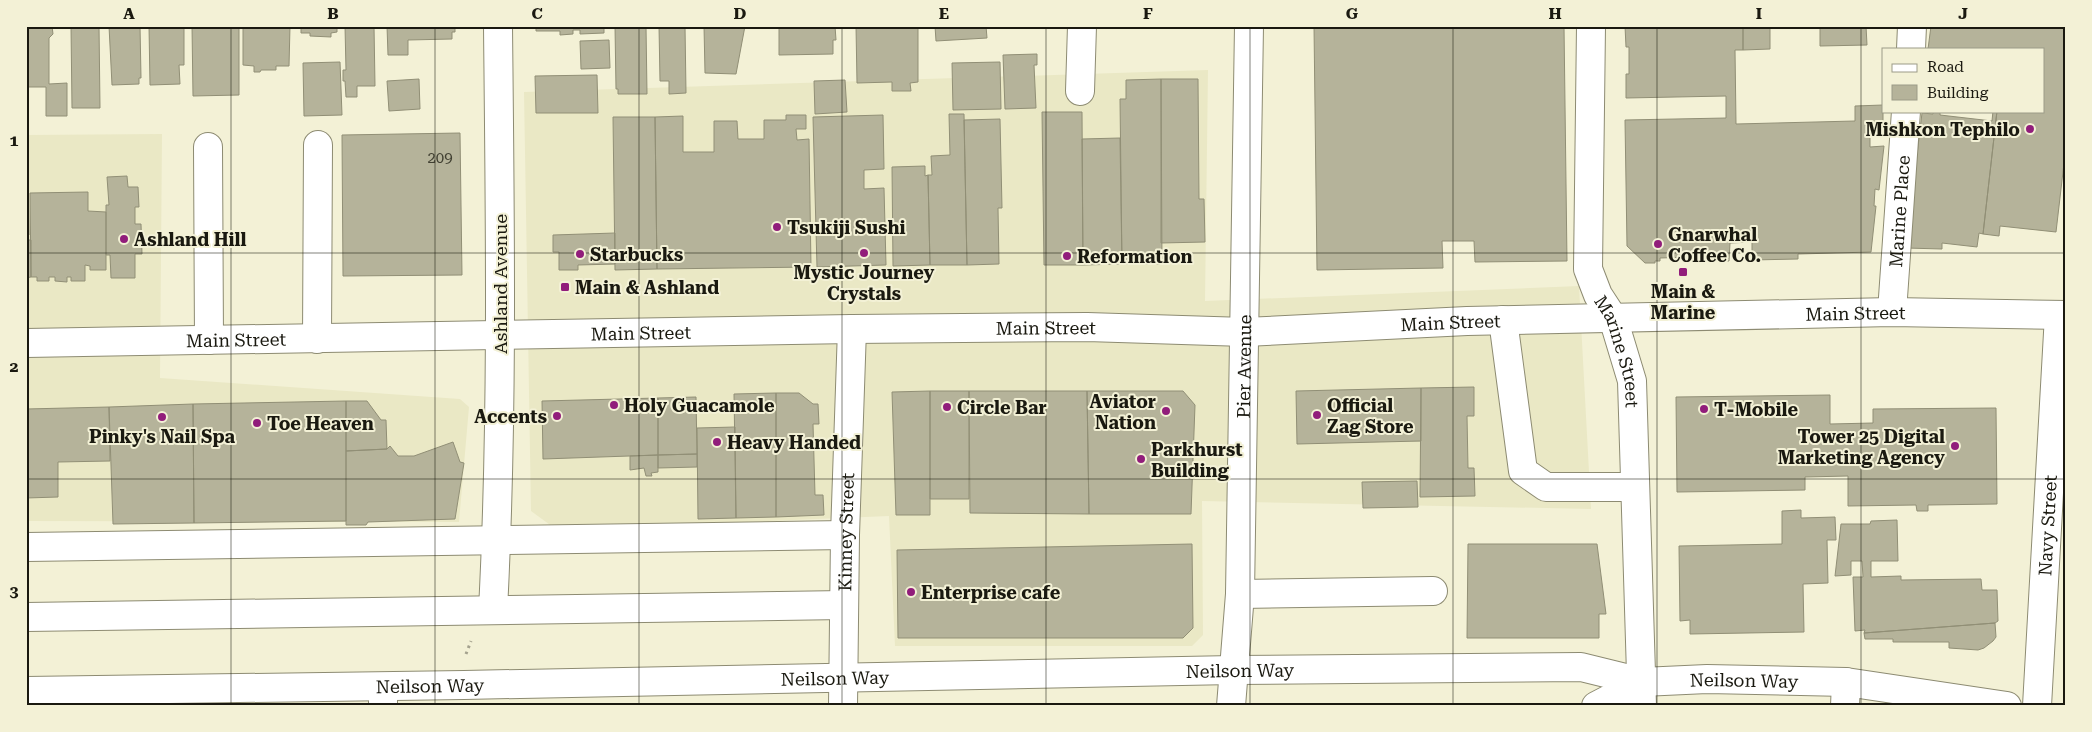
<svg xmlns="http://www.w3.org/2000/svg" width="2092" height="732" font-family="'Roboto Serif',serif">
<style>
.built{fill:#eae8c5}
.building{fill:#b5b39a;stroke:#918f76}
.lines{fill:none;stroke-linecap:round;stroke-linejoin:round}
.minor-casing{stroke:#8d8b72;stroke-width:30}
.major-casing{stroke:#8d8b72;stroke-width:30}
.path{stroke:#a4a28e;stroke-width:3;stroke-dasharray:2.5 4;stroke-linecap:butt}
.minor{stroke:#fff;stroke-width:28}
.major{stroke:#fff;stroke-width:28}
.grid{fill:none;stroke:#1a1910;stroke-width:1;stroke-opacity:0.55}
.poi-dot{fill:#911d7b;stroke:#f3f1d6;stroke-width:2}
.labels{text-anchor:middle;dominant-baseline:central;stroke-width:4;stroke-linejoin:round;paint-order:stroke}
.number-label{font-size:15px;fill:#414032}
.poi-label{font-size:18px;font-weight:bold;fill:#1a1910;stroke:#f3f1d6;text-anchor:start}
.street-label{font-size:18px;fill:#1a1910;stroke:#f3f1d6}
.neatline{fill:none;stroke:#1a1910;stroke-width:2}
.grid-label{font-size:16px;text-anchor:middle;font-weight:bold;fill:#1a1910}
</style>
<rect width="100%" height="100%" fill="#f3f1d6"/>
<path class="built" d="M1208 70 1205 301 1579 286 1591 509 1202 501 1203 635 1192 646H895L889 516 557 530 531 511 524 92Z
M162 134 160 378 460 399 469 407 459 522 26 521V135Z"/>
<path class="building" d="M26 26H52L53 34 49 38V84L67 83V116H46V87H26Z
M71 26H99L100 108H72Z
M109 26H140L141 78H139V84L112 85Z
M149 26H184V65H179L180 84 150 85Z
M192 26H239V95L193 96Z
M243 26H290L289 66H276V70H261L260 72H254V66L243 65Z
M301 26H337V32L331 33V37L310 36V33H301Z
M345 26H374L375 86H357V97H346L345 81H343V70H346Z
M387 26H455V32H452V39L408 40V55H388Z
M536 26H604V33L580 34V30H573V34L560 35V31H536Z
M615 26H646L647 94H618V89H616Z
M659 26H685L686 93 669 94V81H660Z
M704 26H745L736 74 705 73Z
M779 26H835L836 40H833V54L779 55Z
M856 26H918V82L910 83 911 91H892V82L857 83Z
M935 26H986L987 38 936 41Z
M1314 26H1564L1567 261 1475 262 1474 241H1442L1443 268 1317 270Z
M1625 26H1743V50H1735L1736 124 1855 121V106L1883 105V123H1876L1877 137H1870V147L1884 146 1879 190 1875 189 1874 206H1876L1871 252 1798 254V259L1752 260V242L1730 243 1729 261H1692V257L1660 258V261H1655V263H1645L1627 246 1625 120 1726 118V96L1626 98V74H1629V47H1626Z
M1743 26H1770V49L1743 50Z
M1820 26H1866L1867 45 1820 46Z
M1931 26H2066V146L2056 232 2000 226 1999 236 1983 234 1997 111H2043V49H1928Z
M609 40 610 68 581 69 580 41Z
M1037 54V65H1034L1036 108 1005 109 1003 55Z
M340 62 342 115 304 116 303 63Z
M1000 62 1001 109 953 110 952 63Z
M597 75 598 113H536L535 76Z
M419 79 420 109 389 111 387 81Z
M1161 79H1198L1199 199H1204L1205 242 1161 243Z
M1161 79 1162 264H1122L1120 99H1126V80Z
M845 80 847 112 815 114 814 81Z
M1933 111H1940V115L1992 121 1993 111H1997L1983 234 1979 233 1977 247 1942 243V249L1906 248 1922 113 1933 114Z
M1042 112H1082L1083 265H1044Z
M949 114H964L967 265H930L928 175H932L931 156 950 155Z
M786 115H806V129H796L797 140 809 139 811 267 657 269 655 117 683 116V152H714V121H737L738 139H764V120H786Z
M883 115 884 169 864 170V189L884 188 886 265 817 267 813 117Z
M613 117H655L657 269 615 270Z
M1000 119 1002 208H998L999 264 967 265 964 120Z
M460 133 462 275 343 276 342 135Z
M1120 138 1122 264 1083 265 1082 139Z
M26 158H28L29 235H26Z
M925 166V176L928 175 930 265 893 266 892 167Z
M127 176 128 187H138L139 207H135V224H141L142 254H135V278H111L110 255H106V205H109L107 177Z
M88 192V211L106 212V270H90V266L85 265V281H71V277H67V282L55 281V277H49V281H37V277H31L30 193Z
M615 233V264L578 265V270H559V252H553V235Z
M26 240H31V277L26 278Z
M1474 387V416H1467L1468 468H1474L1475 496 1420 497 1421 388Z
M1421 388V441L1297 444 1296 391Z
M930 391H969V499H930Z
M930 391V515H896L892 392Z
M969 391H1087L1089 514 970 513Z
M1087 391H1183L1195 405 1191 514H1089Z
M776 393H799L813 404H818L819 424H813L815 495H823L824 515 776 517Z
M776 393V517L736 518 734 394Z
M1830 395V424L1873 423V409L1996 408 1997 504 1928 505V511H1917L1916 505 1848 506V476L1805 477V490L1677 492 1676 397Z
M696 397 697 454 658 455V398Z
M658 398V455L543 459 542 401Z
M346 401V521L194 523 193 404Z
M346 401H367L381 420H386L387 449 346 451Z
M193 404 194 523 113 524 109 407Z
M109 407 110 461 58 462V497L26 498V409Z
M735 427 736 518 698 519 697 428Z
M453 442 460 462 464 463 455 519 368 522 366 525H346V451L387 449 390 446 398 456H414Z
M697 454V467L658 468V455Z
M658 455V472L651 473 652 476H646L644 468 630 470V456Z
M1417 481 1418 507 1363 508 1362 482Z
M1801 510V518L1835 517 1836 540H1827L1828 583 1803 584 1804 632 1690 634V620L1680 621 1679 546 1782 544V511Z
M1897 520 1898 561H1871V577L1901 576V580L1981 579 1982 590H1997L1998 621 1995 623 1864 633 1865 630 1855 631 1853 577H1863L1862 561H1851V575L1835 576 1841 524H1870L1871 521Z
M1192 544 1193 628 1183 638H898L897 550Z
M1468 544H1597L1606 614H1599V638H1467Z
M1995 623 1996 637 1993 641 1984 648 1978 650 1949 648V642H1893V639H1865L1864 633Z"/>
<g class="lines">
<defs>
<g id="minor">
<path id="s1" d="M1591 26 1588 269 1598 295 1613 318 1632 381 1642 706"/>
<path d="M1911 49 1912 26"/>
<path d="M1080 91 1082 26"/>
<path d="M208 147 209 340"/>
<path id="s2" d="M1892 312 1906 111"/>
<path d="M1503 320 1523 471 1546 487H1635"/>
<path d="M317 339 318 145"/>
<path id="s3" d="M26 343 852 329 1087 327 1245 332 1467 321 1892 312 2066 315"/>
<path d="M26 547 845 535"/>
<path d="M1240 594 1433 591"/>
<path d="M493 610C503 415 500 221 498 26"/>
<path d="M26 617 844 605"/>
<path d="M383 706V687"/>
<path id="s4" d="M843 706 845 535 852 329"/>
<path id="s5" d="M1231 706 1240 594 1249 26"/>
<path d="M1845 706 1846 682"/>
<path id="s6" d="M2037 706 2059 315"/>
</g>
<g id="major">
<path id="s7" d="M26 691 464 685 1233 670 1581 667 1642 682 1707 679 1846 682 2007 706"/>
<path d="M1596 706 1642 682"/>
</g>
</defs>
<use href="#minor" class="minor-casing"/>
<use href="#major" class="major-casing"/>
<path class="path" d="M466 654 471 641"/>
<use href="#minor" class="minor"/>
<use href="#major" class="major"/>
</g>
<path class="grid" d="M231 26V706M435 26V706M639 26V706M842 26V706M1046 26V706M1250 26V706M1453 26V706M1657 26V706M1861 26V706M26 253H2066M26 479H2066"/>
<g class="poi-dot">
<circle cx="2030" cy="129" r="5"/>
<circle cx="777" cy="227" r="5"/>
<circle cx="124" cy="239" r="5"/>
<circle cx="1658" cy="244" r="5"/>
<circle cx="864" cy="253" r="5"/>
<circle cx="580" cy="254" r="5"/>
<circle cx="1067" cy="256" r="5"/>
<rect x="1678" y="267" width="10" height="10" rx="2.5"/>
<rect x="560" y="282" width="10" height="10" rx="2.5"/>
<circle cx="614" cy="405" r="5"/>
<circle cx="947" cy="407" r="5"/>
<circle cx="1704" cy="409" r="5"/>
<circle cx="1166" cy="411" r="5"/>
<circle cx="1317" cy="415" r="5"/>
<circle cx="557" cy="416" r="5"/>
<circle cx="162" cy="417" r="5"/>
<circle cx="257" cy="423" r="5"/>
<circle cx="717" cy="442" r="5"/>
<circle cx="1955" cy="446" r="5"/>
<circle cx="1141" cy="459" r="5"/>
<circle cx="911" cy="592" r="5"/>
</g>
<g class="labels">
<g class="number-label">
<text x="440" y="158">209</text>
</g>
<g class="poi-label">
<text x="2020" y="129" text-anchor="end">Mishkon Tephilo</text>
<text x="787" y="227">Tsukiji Sushi</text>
<text x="1668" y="234">Gnarwhal<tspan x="1668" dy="21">Coffee Co.</tspan></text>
<text x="134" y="239">Ashland Hill</text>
<text x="590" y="254">Starbucks</text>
<text x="1077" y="256">Reformation</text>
<text x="864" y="272" text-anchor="middle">Mystic Journey<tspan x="864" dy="21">Crystals</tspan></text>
<text x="575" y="287">Main &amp; Ashland</text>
<text x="1683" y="291" text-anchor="middle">Main &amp;<tspan x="1683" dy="21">Marine</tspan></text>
<text x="1156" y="401" text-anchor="end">Aviator<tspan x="1156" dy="21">Nation</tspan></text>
<text x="624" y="405">Holy Guacamole</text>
<text x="1327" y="405">Official<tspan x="1327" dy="21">Zag Store</tspan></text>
<text x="957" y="407">Circle Bar</text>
<text x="1714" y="409">T-Mobile</text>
<text x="547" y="416" text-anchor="end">Accents</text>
<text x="267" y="423">Toe Heaven</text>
<text x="162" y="436" text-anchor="middle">Pinky's Nail Spa</text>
<text x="1945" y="436" text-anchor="end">Tower 25 Digital<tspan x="1945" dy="21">Marketing Agency</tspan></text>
<text x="727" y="442">Heavy Handed</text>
<text x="1151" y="449">Parkhurst<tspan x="1151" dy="21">Building</tspan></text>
<text x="921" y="592">Enterprise cafe</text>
</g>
<g class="street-label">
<text stroke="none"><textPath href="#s2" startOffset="101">Marine Place</textPath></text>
<text transform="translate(500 284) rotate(-90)">Ashland Avenue</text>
<text stroke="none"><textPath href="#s3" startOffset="1830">Main Street</textPath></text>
<text stroke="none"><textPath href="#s3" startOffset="1425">Main Street</textPath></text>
<text stroke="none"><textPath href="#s3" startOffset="1020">Main Street</textPath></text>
<text stroke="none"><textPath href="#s3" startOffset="615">Main Street</textPath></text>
<text stroke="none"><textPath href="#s3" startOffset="210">Main Street</textPath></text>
<text stroke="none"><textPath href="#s1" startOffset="332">Marine Street</textPath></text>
<text stroke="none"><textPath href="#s5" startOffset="340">Pier Avenue</textPath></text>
<text stroke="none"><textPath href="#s6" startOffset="181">Navy Street</textPath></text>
<text stroke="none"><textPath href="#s4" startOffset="174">Kinney Street</textPath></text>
<text stroke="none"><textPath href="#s7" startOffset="1214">Neilson Way</textPath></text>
<text stroke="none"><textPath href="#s7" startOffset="809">Neilson Way</textPath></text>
<text stroke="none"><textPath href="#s7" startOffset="1720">Neilson Way</textPath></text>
<text stroke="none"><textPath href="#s7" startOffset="404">Neilson Way</textPath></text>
</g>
</g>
<rect width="2092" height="732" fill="none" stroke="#f3f1d6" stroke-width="55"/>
<rect x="1882" y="48" width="162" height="65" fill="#f3f1d6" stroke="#9c9b87"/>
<rect x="1892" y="64" width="25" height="8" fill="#ffffff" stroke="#9c9b87"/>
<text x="1927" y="72" font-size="15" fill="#1a1910">Road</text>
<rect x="1892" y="85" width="25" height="15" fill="#b5b39a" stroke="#9c9b87"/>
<text x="1927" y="98" font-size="15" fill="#1a1910">Building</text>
<rect x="28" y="28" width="2036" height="676" class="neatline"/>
<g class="grid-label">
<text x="129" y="19">A</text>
<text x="333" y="19">B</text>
<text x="537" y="19">C</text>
<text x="740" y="19">D</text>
<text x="944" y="19">E</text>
<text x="1148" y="19">F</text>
<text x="1352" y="19">G</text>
<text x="1555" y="19">H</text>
<text x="1759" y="19">I</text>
<text x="1963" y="19">J</text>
<text x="14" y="146">1</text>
<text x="14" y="372">2</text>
<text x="14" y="597">3</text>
</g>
</svg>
